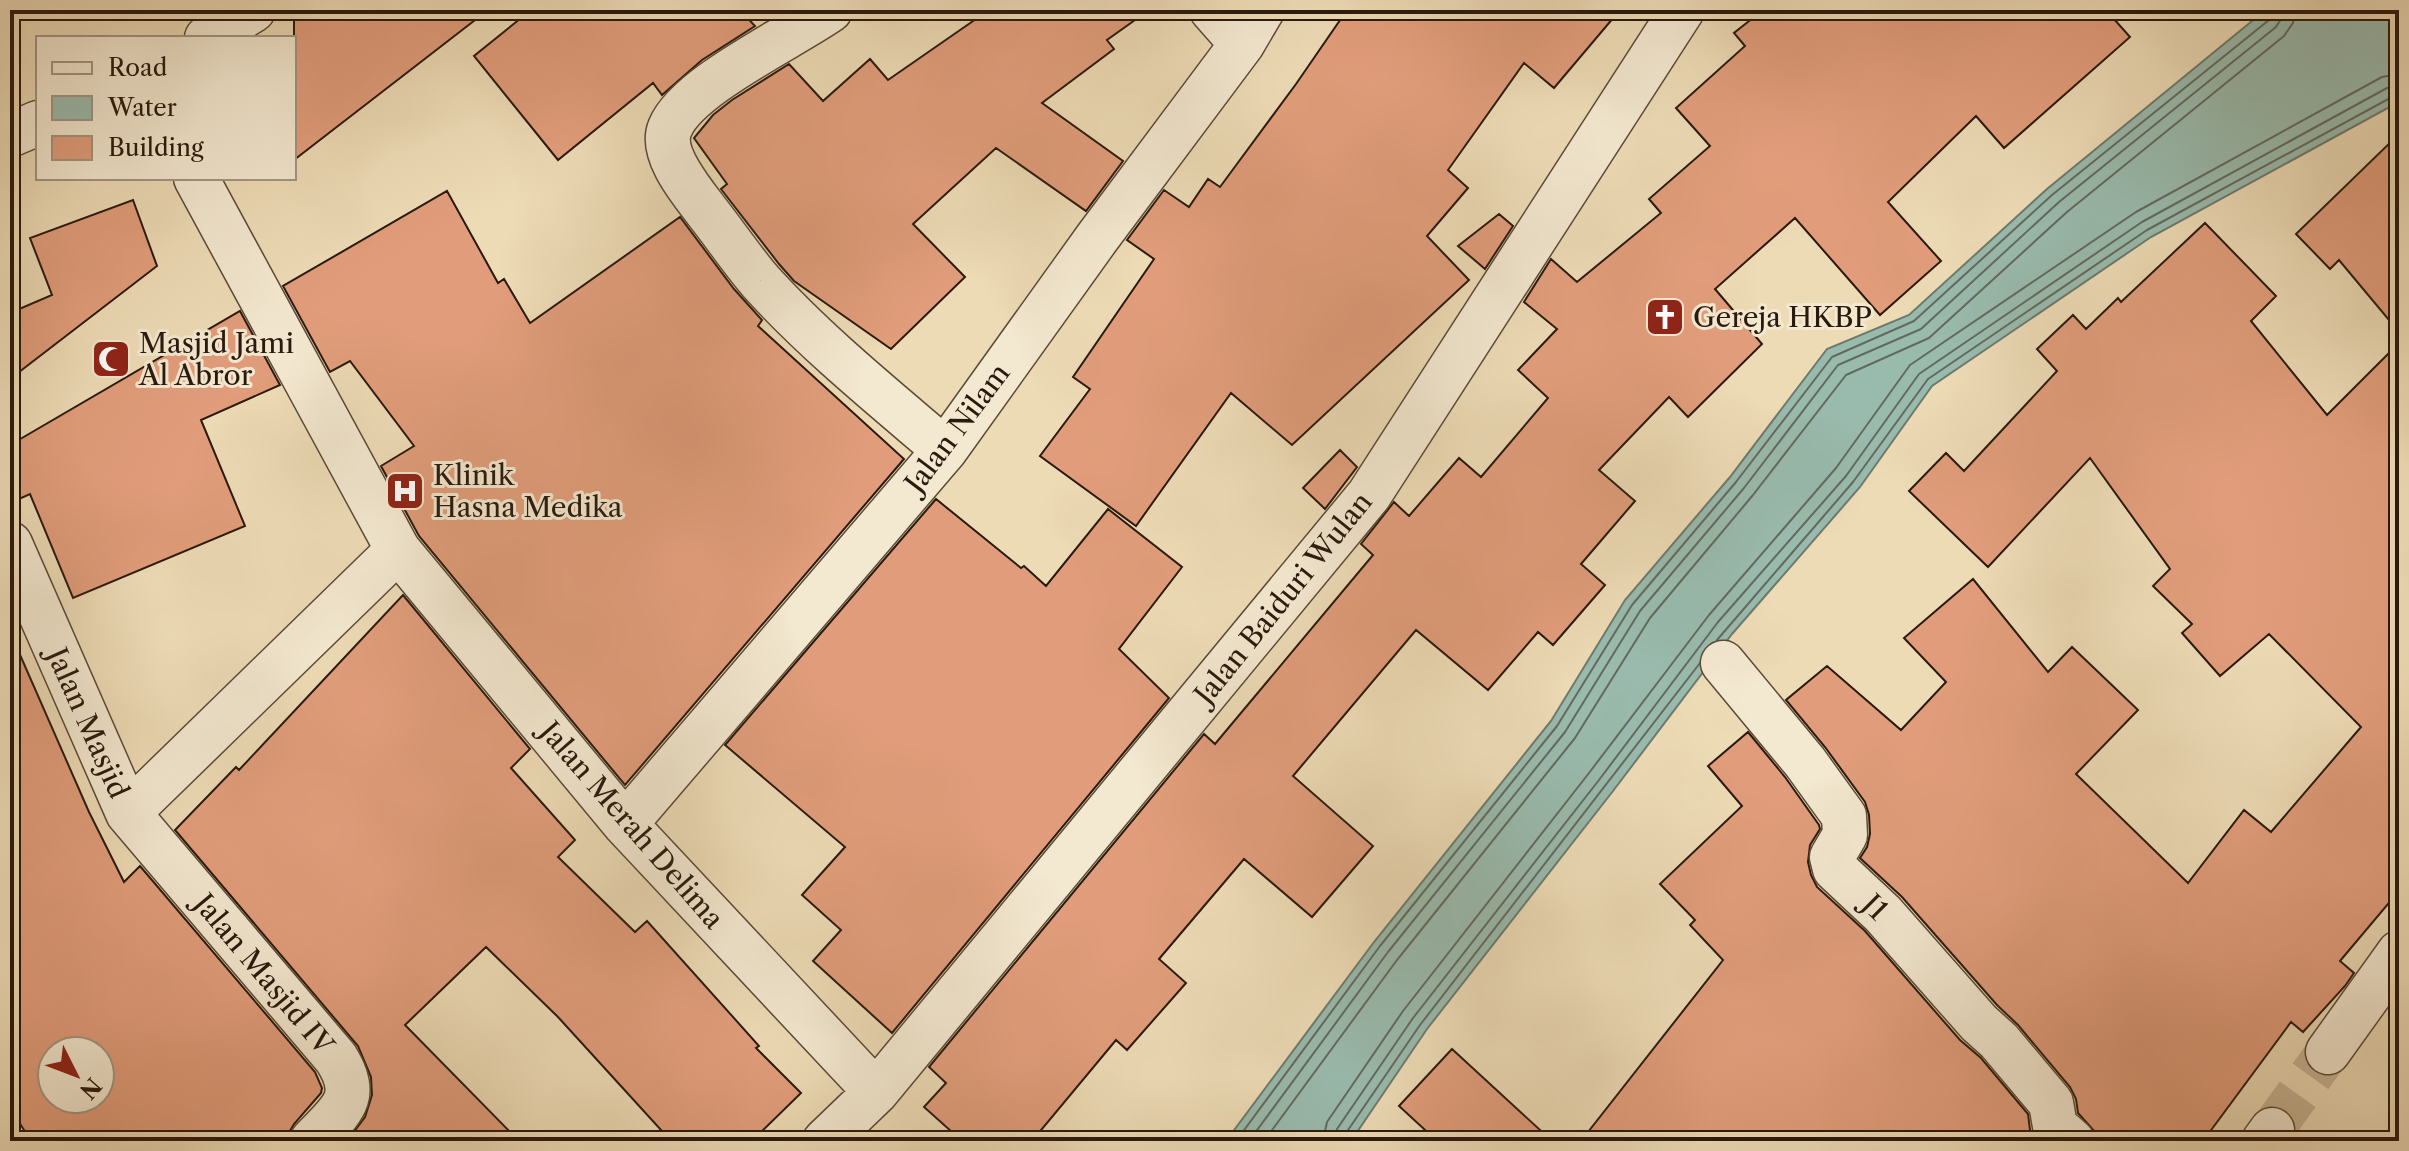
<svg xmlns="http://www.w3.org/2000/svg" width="2409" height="1151" font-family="'Libre Caslon Text',serif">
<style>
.water{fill:#99bbae;stroke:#6d7a6e;stroke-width:2}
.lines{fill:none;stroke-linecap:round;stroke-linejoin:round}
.shore{stroke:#626a5e;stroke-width:2}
.building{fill:#e19d7b;stroke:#2a190d;stroke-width:2;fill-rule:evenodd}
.minor-tunnel{stroke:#c6b494;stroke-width:44;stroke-dasharray:44 22;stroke-linecap:butt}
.minor-casing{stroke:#5b4a37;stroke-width:47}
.minor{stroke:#f3e8d0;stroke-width:44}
.labels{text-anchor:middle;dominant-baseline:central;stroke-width:6;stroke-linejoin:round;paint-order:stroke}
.poi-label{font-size:28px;fill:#2a190d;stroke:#f3e8d0;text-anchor:start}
.street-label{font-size:28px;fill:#2a190d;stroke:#f3e8d0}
</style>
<rect width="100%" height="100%" fill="#eddbb6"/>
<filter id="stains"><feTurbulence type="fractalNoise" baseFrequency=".0025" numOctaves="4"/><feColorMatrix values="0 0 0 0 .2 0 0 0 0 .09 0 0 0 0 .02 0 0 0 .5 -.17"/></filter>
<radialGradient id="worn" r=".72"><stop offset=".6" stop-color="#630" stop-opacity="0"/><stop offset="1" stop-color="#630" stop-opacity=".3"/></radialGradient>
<path class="water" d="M2270 10H2399V102L2151 237 1932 386 1860 487 1732 634 1613 791 1427 1029 1351 1141H1226L1374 942 1551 721 1625 600 1730 477 1827 349 1909 315 2047 189 2252 21Z"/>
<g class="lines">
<path class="shore" d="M1717 640 1853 482 1928 379 2147 230 2392 97 2399 96
M1236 1141 1380 946 1557 726 1632 605 1736 482 1832 357 1914 321 2052 195 2269 20 2273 10
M1249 1141 1388 952 1565 732 1640 611 1744 488 1838 365 1921 329 2059 202 2276 27 2281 19 2283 10
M1264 1141 1397 960 1575 738 1650 618 1753 495 1846 375 1929 338 2067 212 2284 36 2293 23 2295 10
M1323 1141 1327 1122 1403 1011 1589 773 1709 615 1836 468 1910 365 2136 212 2382 77 2399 74
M1335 1141 1337 1129 1413 1018 1599 780 1718 622 1846 476 1919 374 2142 222 2387 88 2399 86
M1345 1141 1346 1133 1420 1025 1700 663"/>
</g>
<path class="building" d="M294 10H488L294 160Z
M531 10H740L755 26 702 60 662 95 653 83 558 160 474 56Z
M989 10H1149L1107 40 1114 49 1042 103 1123 161 1086 211 996 148 913 224 965 277 891 349 794 281 779 264 721 189 727 184 694 138 713 115 732 100 789 64 823 101 870 59 888 80Z
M1347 10H1620L1554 88 1524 63 1448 170 1468 188 1427 236 1469 280 1292 445 1231 393 1136 526 1040 456 1090 389 1073 377 1154 259 1127 240 1164 190 1189 207 1208 179 1220 187 1296 84Z
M1763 10H2106L2130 37 2004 148 1976 116 1888 202 1941 261 1880 315 1795 218 1715 289 1762 344 1688 417 1669 397 1599 470 1635 501 1581 564 1605 585 1553 645 1538 632 1488 690 1416 630 1293 776 1373 846 1312 917 1244 859 1159 959 1186 983 1127 1050 1116 1040 1032 1141H962L924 1107 946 1083 929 1067 1204 734 1215 744 1373 555 1361 544 1394 502 1409 516 1459 458 1481 477 1548 398 1518 370 1557 329 1524 302 1551 259 1577 282 1661 213 1649 199 1710 146 1676 108 1745 46 1734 33Z
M2399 134V332L2339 260 2330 269 2296 234Z
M447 191 498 283 504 279 530 323 680 217 734 289 762 320 758 326 904 459 625 785 419 536 381 466 414 446 350 361 330 372 283 286Z
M133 200 157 266 10 379V313L52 295 30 238Z
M1499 214 1513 226 1485 269 1458 246Z
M2205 223 2276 296 2251 321 2327 415 2399 343V891L2340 961 2354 973 2345 986 2303 1032 2291 1022 2203 1141H2096L2095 1132 2078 1113 2076 1099 2070 1087 2018 1025 1997 1005 1902 897 1860 858 1867 847 1870 834 1869 815 1865 802 1825 747 1786 700 1827 666 1901 730 1946 682 1904 638 1973 579 2048 672 2072 647 2138 710 2076 774 2188 883 2244 810 2271 832 2361 727 2269 634 2220 676 2182 633 2192 624 2153 586 2170 569 2090 458 1988 567 1909 491 1946 453 1964 471 2057 371 2037 349 2073 315 2086 329 2118 298 2121 302Z
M240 311 280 385 201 420 245 526 73 598 30 494 10 503V445Z
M1340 450 1357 467 1325 509 1303 488Z
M936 499 1021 568 1024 566 1046 586 1108 509 1182 567 1119 649 1169 698 892 1033 813 961 841 930 802 895 845 847 725 745Z
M403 595 530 749 511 768 575 840 558 857 635 932 647 921 759 1046 756 1048 801 1093 752 1141H671L558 1017 486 947 405 1025 519 1141H347L365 1117 372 1095 371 1077 358 1046 175 830 236 767 239 770Z
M10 632 89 812 124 882 140 866 315 1072 322 1088 321 1093 294 1124 288 1134V1141H31L10 1108ZM52 1051H100V1099H52Z
M1748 732 1785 777 1819 825 1820 829 1810 845 1808 862 1811 875 1817 887 1865 931 1960 1040 1981 1058 2028 1114 2030 1130 2036 1141H1581L1723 960 1690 925 1695 920 1660 884 1742 806 1708 766Z
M1452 1049 1552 1141H1437L1399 1106Z"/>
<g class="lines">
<path class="minor-tunnel" d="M2272 1130 2328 1052"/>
<defs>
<path id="minor" d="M830 10C790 38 687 86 670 128 659 154 693 193 708 213 726 236 742 260 760 281 815 342 883 397 945 450
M1212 10 1242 44
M207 38 253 10
M10 135 38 123
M196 178 398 550 625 824 876 1092
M10 544 128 813 336 1058C362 1099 340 1111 312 1141
M1723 663 1805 762 1844 816 1845 835 1832 857 1835 869 1883 914 1979 1023 1999 1041 2051 1103 2055 1126 2072 1141
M128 813 398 550
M625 824 945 450 1097 238 1242 44 1262 10
M2328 1052 2399 953
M825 1141 876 1092 1369 495 1682 10
M2264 1141 2272 1130"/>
</defs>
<use href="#minor" class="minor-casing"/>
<use href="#minor" class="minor"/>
</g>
<defs>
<symbol id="church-square" viewBox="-11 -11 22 22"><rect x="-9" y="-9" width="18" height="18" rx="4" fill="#8f2418" stroke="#f3e8d0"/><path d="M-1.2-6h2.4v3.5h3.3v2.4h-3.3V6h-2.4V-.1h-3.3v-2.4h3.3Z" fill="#fff"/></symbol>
<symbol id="mosque-square" viewBox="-11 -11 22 22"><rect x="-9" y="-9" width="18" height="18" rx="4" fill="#8f2418" stroke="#f3e8d0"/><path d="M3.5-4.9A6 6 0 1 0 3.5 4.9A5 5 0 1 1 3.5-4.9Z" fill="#fff"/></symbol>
<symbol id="hospital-square" viewBox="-11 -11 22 22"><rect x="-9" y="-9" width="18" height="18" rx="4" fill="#8f2418" stroke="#f3e8d0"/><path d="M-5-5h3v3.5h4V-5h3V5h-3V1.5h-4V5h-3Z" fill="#fff"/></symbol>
</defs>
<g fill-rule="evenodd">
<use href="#church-square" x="1643" y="295" width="44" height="44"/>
<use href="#mosque-square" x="89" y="337" width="44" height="44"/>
<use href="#hospital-square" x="383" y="469" width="44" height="44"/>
</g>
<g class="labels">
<g class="poi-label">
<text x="1693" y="317">Gereja HKBP</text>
<text x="139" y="343">Masjid Jami<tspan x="139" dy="32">Al Abror</tspan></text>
<text x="433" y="475">Klinik<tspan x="433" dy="32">Hasna Medika</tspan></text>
</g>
<g class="street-label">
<text transform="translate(957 428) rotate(-53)">Jalan Nilam</text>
<text transform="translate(1283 598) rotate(-51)">Jalan Baiduri Wulan</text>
<text transform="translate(88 723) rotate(66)">Jalan Masjid</text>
<text transform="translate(632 825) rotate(49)">Jalan Merah Delima</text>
<text transform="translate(1875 907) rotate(45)">J1</text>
<text transform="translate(264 974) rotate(50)">Jalan Masjid IV</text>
</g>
</g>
<rect width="2409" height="1151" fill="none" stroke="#eddbb6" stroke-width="40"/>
<rect x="12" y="12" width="2385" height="1127" fill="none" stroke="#2a190d" stroke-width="4"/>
<rect x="20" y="20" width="2369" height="1111" fill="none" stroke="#2a190d" stroke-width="2"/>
<rect x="36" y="36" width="260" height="144" fill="#f3e8d0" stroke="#a39582" stroke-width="2"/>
<rect x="52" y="62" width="40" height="12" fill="#f3e8d0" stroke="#a39582" stroke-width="2"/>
<text x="108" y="76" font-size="24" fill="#2a190d">Road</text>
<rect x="52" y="96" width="40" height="24" fill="#99bbae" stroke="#a39582" stroke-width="2"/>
<text x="108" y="116" font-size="24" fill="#2a190d">Water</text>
<rect x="52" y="136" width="40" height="24" fill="#e19d7b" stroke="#a39582" stroke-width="2"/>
<text x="108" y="156" font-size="24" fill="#2a190d">Building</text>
<g transform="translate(76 1075) rotate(132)"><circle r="38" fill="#f3e8d0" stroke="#a39582" stroke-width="2"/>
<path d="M0-6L14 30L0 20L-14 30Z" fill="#8f2418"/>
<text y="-12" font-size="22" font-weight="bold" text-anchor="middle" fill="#2a190d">N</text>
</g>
<rect width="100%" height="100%" filter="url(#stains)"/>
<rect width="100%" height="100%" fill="url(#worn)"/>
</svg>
